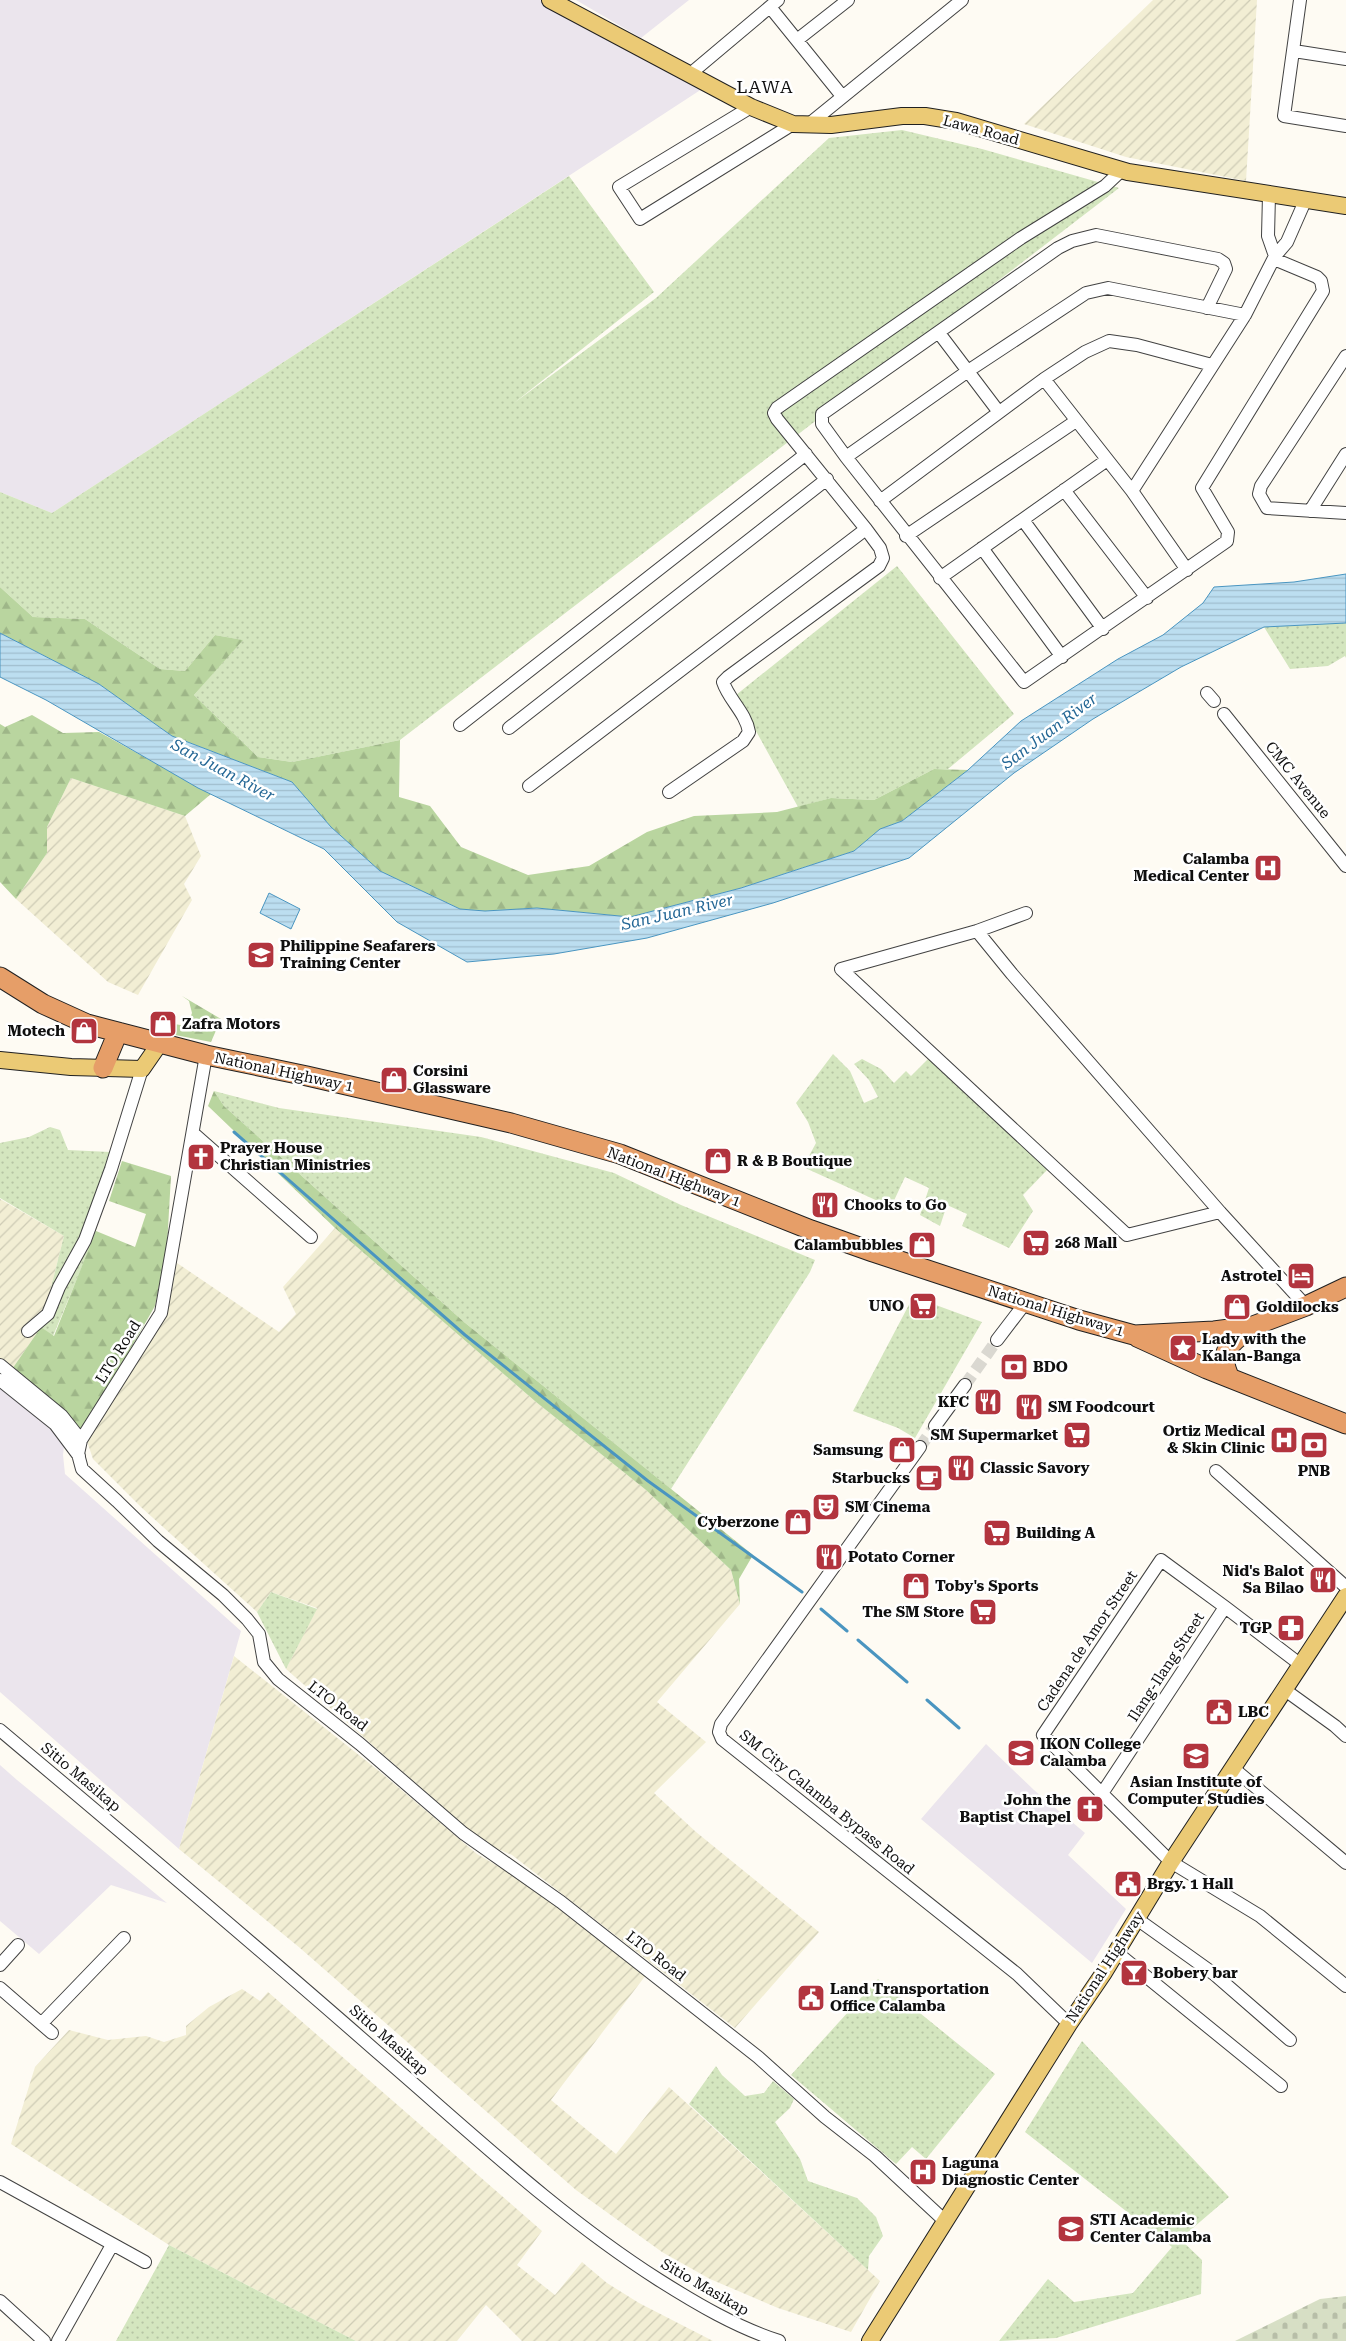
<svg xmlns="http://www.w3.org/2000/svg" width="1346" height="2341" font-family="'Roboto Serif',serif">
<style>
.industrial{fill:#ebe5ed}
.farmland{fill:url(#farmland-furrows)}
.grass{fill:url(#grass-dots)}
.forest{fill:url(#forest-firs)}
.cemetery{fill:url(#cemetery-stones)}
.water{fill:url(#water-rules);stroke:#4a95c0}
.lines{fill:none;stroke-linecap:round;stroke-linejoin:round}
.stream{stroke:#4a95c0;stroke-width:3}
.minor-tunnel{stroke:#dad8d1;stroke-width:12;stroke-dasharray:12 6;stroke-linecap:butt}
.minor-casing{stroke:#424242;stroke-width:14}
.major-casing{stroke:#202020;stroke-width:18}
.highway-casing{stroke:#202020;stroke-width:21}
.minor{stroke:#fff;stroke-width:12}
.major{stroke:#ebca75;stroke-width:16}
.highway{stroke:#e69e68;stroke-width:19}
.labels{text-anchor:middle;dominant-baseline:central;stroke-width:5;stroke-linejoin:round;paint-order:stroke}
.street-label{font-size:15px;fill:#0f0f0f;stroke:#fff}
.poi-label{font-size:15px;font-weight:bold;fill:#0f0f0f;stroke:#fff;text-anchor:start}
.water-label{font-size:16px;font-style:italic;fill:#246795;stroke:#fff}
.quarter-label{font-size:18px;letter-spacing:1px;fill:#0f0f0f;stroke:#fff}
</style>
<defs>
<pattern id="farmland-furrows" width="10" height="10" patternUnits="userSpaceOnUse" patternTransform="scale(1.25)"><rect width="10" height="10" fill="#f2eed4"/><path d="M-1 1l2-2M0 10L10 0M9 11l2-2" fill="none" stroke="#cecbb5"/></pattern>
<pattern id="grass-dots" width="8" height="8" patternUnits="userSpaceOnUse" patternTransform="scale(1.25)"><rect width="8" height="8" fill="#d4e6bf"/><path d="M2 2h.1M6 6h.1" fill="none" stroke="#b5c4a3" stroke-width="1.8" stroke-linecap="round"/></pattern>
<pattern id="forest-firs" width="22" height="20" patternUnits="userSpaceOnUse" patternTransform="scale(1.25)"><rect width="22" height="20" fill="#b9d59f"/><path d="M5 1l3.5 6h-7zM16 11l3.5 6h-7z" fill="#9eb688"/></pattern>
<pattern id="cemetery-stones" width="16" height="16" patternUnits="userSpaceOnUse" patternTransform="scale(1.25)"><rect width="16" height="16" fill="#d7dfc5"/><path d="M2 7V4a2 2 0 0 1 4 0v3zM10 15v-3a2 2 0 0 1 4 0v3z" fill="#b7bea8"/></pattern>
<pattern id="water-rules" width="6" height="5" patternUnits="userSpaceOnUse" patternTransform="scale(1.25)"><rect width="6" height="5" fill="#bcdef0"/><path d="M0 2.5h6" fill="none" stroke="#a0bdcd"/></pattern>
</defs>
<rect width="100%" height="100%" fill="#fefbf3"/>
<path class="industrial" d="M0 0H540L705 87 52 513 0 492Z
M576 0H689L641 38Z
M0 1369 65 1438 63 1455 65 1474 241 1631 179 1849 0 1692Z
M986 1744 1034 1790 1085 1833 1068 1855 1126 1909 1092 1963 921 1819Z
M0 1765 17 1780 167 1903 111 1885 39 1954 0 1921Z"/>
<path class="farmland" d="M1153 0H1257L1246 181 1126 157 1024 124Z
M71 778 185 816 201 856 184 884 192 900 138 995 108 982 16 899 47 853V827Z
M0 1199 64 1236 41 1327 8 1375 0 1369Z
M335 1228 536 1402 646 1490 731 1570 740 1604 657 1702 706 1742 654 1793 696 1832 819 1932 735 2028 512 1855 484 1843 286 1669 317 1608 271 1592 257 1612 142 1508 93 1459 87 1441 166 1316 177 1263 279 1332 296 1314 283 1287Z
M234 1656 379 1771 477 1854 518 1878 649 1971 551 2100 616 2154 669 2087 880 2281 851 2332 778 2308 710 2279 662 2252 576 2190 300 1948 179 1849Z
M242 1989 260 2001 268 1992 542 2231 517 2265 555 2295 582 2262 607 2283 639 2303 713 2341H522L486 2305 457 2341H356L169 2245 11 2144 35 2067 69 2030 108 2040 146 2036 164 2042 186 2035V2026L209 2007Z"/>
<path class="grass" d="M902 130 982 149 1119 188 400 740 292 762 258 757 194 695 242 640 215 635 185 671 160 669 85 619 33 617 0 587V492L52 513 569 176 654 292 514 403 656 298 829 138Z
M897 566 1014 714 948 769H934L874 800 831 798 798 807 736 695Z
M1346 622V658L1345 656 1328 666 1290 669 1264 627Z
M833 1054 850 1071 864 1103 878 1097 869 1080 854 1064 862 1059 881 1069 894 1083 906 1071 911 1076 930 1057 1049 1168 1023 1195 1033 1211 1009 1248 962 1226 967 1214 947 1205 940 1226 920 1215 929 1188 905 1177 891 1207 803 1167 816 1143 808 1122 796 1103Z
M214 1091 279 1108 481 1137 614 1173 681 1205 815 1260 810 1272 671 1489 464 1322 224 1106Z
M50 1127 60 1130 68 1150 110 1152 95 1236 53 1336 41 1327 64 1236 0 1198V1143L29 1137Z
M912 1299 925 1301 982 1322 915 1438 898 1428 853 1411Z
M271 1592 317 1609 286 1669 257 1612Z
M878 1979 995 2074 926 2159 912 2147 896 2164 791 2075Z
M1082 2041 1229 2197 1180 2239 1202 2260 1201 2294 1056 2338 999 2341 1048 2279 1074 2302 1133 2293 1172 2247 1025 2132Z
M716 2066 722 2075 745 2096 764 2093 773 2081 794 2099 790 2108 775 2122 800 2159 808 2181 857 2198 876 2217 883 2236 869 2256 868 2270 689 2104Z
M169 2245 356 2341H116Z"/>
<path class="forest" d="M0 587 33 617 85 619 160 669 185 671 215 635 243 640 194 695 258 757 292 762 400 740 399 797 430 806 461 847 528 875 589 866 647 832 694 816 777 812 831 798 874 800 934 769 968 770 902 821 880 829 854 851 741 888 630 917 537 908 485 911 460 909 380 871 331 827 292 782 172 736 99 684 0 633Z
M32 715 63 733 99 732 211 794 185 816 71 778 47 827V853L16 899 0 882V724L5 727Z
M182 996 221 1019 211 1042 170 1034 174 1024 187 1026 192 1013 189 1001Z
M214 1091 224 1106 464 1322 753 1555 739 1579 740 1604 731 1570 646 1490 536 1402 335 1228 208 1106Z
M122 1161 171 1176 167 1246 155 1306 74 1447 8 1375 41 1327 54 1336 96 1231 135 1247 146 1214 109 1201Z"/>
<path class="cemetery" d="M1346 2296V2341H1235L1320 2299Z"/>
<path class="water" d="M1346 574V623L1264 627 1181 667 1093 719 1014 773 909 858 773 903 647 938 554 954 467 962 397 922 324 849 198 788 46 700 0 677V633L99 684 172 736 292 782 331 827 380 871 460 909 485 911 537 908 630 917 741 888 854 851 880 829 902 821 968 770 1021 721 1118 659 1163 635 1203 603 1214 587 1294 582Z
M269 893 300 909 291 929 260 913Z"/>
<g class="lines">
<path class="stream" d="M234 1132 465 1335 648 1481 802 1592
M821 1609 847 1631
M858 1640 907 1682
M927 1700 959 1728"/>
<path class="minor-tunnel" d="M965 1385 997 1340
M920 1447 935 1426"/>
<defs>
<path id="minor" d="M1300 0 1284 116 1346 126
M770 7 842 96
M797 40 848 0
M1294 51 1346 59
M689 75 778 0
M751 107 619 187 640 219 793 124
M808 125 962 0
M1269 195 1268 236 1275 256
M1207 308 1226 269 1224 263 1218 259 1096 235 1072 241 1058 248 822 414V424L846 457 1024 682 1227 541 1228 532 1202 488 1323 291 1321 281 1317 277 1274 259
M939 333 998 411
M1346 356 1261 486 1259 494 1267 508 1346 513
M1044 379 1132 491 1187 570
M846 457 968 371 1086 293 1108 288 1245 315
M1064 490 1147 598
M1132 491 1245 315 1275 256 1287 242 1305 201
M880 501 1044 379 1085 352 1109 341 1137 345 1212 365
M1310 511 1346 454
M1023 520 1103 629
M906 536 1076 421
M982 548 1062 657
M940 578 1107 460
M1207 693 1214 701
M1224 714 1346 866
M460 725 806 454
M509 728 827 479
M529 786 866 529
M669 792 743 741 749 732C746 713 729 700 723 682L728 677 879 566 883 558 880 548 866 529 777 419 774 413 777 408 1021 238 1105 186 1122 170
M977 931 1012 974 1220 1212 1306 1306
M841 969 1127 1235 1220 1212
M841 969 977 931 1026 913
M206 1055 161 1313 81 1440 78 1454 82 1469 117 1501 158 1541 223 1595 247 1619 259 1634 264 1662 278 1679 360 1744 463 1833 561 1902 758 2057 825 2117 875 2156 946 2222
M193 1133 311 1237
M28 1331 48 1314 59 1287 85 1240 111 1169 142 1069
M997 1340 1026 1302
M0 1365 62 1416 81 1440
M0 1380 55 1424 79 1456
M935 1426 965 1385
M920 1447 721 1724 719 1732 722 1739 1017 1974 1069 2024
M1216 1471 1346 1587
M1301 1665 1225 1607 1161 1560 1043 1735 1171 1862 1260 1916 1346 1986
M1285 1690 1335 1726 1346 1736
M0 1730C126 1836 252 1942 376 2051 468 2130 557 2215 659 2280 697 2304 736 2327 779 2341
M1233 1768 1346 1863
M1101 1795 1225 1607
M1137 1919 1214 1974 1290 2040
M1116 1952 1281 2086
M0 1965 18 1945
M0 1988 52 2033
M42 2023 124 1938
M0 2182 145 2262
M0 2301 44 2341
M58 2341 112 2245"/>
<path id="major" d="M550 0 751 107 793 124 831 125 902 116H925L956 121 1128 172 1346 206
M0 1060 71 1067 142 1069 160 1043
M870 2341 1069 2024 1103 1974 1171 1862 1346 1596"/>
<path id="highway" d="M0 977 43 1004 87 1024 206 1055 307 1076 511 1123 620 1154 811 1230 873 1252 1079 1320 1134 1335 1214 1331 1253 1326 1306 1306 1346 1287
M103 1068 118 1032
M1137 1337 1207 1369 1346 1424
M1230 1378C1216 1351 1232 1342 1252 1327"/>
</defs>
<use href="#minor" class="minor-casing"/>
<use href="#major" class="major-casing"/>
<use href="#highway" class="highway-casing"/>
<use href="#minor" class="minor"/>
<use href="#major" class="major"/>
<use href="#highway" class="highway"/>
</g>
<defs>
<symbol id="hospital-square" viewBox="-11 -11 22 22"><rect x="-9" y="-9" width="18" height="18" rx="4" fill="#b2343e" stroke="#fff"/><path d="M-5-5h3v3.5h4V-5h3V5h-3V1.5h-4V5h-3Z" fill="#fff"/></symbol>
<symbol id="university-square" viewBox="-11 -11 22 22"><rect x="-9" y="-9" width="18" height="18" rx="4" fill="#b2343e" stroke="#fff"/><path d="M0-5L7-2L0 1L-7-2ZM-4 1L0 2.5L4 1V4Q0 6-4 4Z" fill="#fff"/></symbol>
<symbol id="shop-square" viewBox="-11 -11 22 22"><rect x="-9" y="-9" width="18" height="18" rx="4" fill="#b2343e" stroke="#fff"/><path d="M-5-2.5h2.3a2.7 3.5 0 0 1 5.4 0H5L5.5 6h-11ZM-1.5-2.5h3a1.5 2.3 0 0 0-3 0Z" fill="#fff"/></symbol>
<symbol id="church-square" viewBox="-11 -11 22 22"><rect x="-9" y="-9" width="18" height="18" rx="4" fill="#b2343e" stroke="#fff"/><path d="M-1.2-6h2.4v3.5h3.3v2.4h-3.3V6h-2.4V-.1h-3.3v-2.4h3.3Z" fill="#fff"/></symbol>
<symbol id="restaurant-square" viewBox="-11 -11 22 22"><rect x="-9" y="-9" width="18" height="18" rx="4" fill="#b2343e" stroke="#fff"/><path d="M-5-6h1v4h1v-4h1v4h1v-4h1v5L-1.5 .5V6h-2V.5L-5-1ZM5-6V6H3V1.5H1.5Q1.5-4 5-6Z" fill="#fff"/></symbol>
<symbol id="supermarket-square" viewBox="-11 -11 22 22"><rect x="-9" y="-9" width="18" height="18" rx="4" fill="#b2343e" stroke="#fff"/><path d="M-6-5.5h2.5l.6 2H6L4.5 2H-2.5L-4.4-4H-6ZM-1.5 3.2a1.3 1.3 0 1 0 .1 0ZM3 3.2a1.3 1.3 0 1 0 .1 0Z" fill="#fff"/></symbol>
<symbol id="hotel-square" viewBox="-11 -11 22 22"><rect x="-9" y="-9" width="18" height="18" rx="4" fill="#b2343e" stroke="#fff"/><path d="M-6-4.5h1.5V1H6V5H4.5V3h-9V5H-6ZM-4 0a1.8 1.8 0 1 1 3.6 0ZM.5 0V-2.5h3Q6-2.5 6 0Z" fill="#fff"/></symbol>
<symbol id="sight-square" viewBox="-11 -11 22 22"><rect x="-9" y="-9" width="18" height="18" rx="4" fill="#b2343e" stroke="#fff"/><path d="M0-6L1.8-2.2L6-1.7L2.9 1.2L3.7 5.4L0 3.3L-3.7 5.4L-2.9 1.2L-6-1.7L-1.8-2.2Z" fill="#fff"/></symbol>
<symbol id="bank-square" viewBox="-11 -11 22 22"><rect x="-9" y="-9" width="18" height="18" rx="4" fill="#b2343e" stroke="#fff"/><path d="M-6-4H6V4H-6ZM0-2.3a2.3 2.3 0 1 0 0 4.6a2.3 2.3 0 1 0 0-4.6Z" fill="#fff"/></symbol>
<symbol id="cafe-square" viewBox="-11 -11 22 22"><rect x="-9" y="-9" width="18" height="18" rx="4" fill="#b2343e" stroke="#fff"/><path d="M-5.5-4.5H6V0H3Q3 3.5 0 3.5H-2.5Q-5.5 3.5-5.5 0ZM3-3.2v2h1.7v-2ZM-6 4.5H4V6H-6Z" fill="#fff"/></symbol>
<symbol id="theatre-square" viewBox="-11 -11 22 22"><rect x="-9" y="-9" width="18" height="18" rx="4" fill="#b2343e" stroke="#fff"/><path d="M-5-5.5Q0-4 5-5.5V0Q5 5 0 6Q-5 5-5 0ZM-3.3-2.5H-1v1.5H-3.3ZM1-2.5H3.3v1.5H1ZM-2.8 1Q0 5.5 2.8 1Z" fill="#fff"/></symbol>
<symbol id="pharmacy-square" viewBox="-11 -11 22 22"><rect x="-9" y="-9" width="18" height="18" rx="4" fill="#b2343e" stroke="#fff"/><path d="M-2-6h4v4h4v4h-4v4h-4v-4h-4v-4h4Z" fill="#fff"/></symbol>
<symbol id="civic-square" viewBox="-11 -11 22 22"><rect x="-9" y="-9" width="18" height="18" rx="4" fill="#b2343e" stroke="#fff"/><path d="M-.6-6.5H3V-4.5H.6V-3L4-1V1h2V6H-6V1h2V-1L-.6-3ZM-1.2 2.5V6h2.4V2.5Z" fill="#fff"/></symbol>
<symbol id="bar-square" viewBox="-11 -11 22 22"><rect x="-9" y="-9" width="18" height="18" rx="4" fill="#b2343e" stroke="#fff"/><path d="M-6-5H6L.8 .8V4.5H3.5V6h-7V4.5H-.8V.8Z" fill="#fff"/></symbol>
</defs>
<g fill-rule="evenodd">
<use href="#hospital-square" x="1252" y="852" width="32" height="32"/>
<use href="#university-square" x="245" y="939" width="32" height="32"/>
<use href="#shop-square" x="147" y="1008" width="32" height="32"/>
<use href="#shop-square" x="68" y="1015" width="32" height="32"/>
<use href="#shop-square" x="378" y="1064" width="32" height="32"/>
<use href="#church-square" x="185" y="1141" width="32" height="32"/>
<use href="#shop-square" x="702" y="1145" width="32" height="32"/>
<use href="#restaurant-square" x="809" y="1189" width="32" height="32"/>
<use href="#supermarket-square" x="1020" y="1227" width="32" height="32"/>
<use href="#shop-square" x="906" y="1229" width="32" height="32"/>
<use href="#hotel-square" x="1285" y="1260" width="32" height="32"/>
<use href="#supermarket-square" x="907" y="1290" width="32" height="32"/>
<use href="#shop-square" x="1221" y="1291" width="32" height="32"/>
<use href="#sight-square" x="1167" y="1332" width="32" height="32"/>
<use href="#bank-square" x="998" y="1351" width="32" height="32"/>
<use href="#restaurant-square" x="972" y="1386" width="32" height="32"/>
<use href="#restaurant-square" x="1013" y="1391" width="32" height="32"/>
<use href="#supermarket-square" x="1061" y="1419" width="32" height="32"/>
<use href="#hospital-square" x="1268" y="1424" width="32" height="32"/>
<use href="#bank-square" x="1298" y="1429" width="32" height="32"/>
<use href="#shop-square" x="886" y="1434" width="32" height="32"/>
<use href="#restaurant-square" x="945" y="1452" width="32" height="32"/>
<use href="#cafe-square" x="913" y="1462" width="32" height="32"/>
<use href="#theatre-square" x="810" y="1491" width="32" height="32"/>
<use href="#shop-square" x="782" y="1506" width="32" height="32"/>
<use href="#supermarket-square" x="981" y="1517" width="32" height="32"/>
<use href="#restaurant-square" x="813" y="1541" width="32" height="32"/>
<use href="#restaurant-square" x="1307" y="1564" width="32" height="32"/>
<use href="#shop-square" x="900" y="1570" width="32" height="32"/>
<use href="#supermarket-square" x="967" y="1596" width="32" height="32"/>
<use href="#pharmacy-square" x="1275" y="1612" width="32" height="32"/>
<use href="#civic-square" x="1203" y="1696" width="32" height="32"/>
<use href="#university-square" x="1005" y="1737" width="32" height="32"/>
<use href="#university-square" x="1180" y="1740" width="32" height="32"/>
<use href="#church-square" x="1074" y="1793" width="32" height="32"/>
<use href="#civic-square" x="1112" y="1868" width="32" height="32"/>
<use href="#bar-square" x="1118" y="1957" width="32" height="32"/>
<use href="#civic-square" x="795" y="1982" width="32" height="32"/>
<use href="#hospital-square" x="907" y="2156" width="32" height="32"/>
<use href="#university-square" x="1055" y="2213" width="32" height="32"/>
</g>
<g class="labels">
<g class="street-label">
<text transform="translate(981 130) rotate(15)">Lawa Road</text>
<text transform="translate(1298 780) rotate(51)">CMC Avenue</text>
<text transform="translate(284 1072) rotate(12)">National Highway 1</text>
<text transform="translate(674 1177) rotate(21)">National Highway 1</text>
<text transform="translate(1056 1311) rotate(17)">National Highway 1</text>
<text transform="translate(118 1352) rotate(-58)">LTO Road</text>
<text transform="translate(1087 1641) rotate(-56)">Cadena de Amor Street</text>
<text transform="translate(1166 1667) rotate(-57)">Ilang-Ilang Street</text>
<text transform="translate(338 1706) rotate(38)">LTO Road</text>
<text transform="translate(81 1777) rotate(40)">Sitio Masikap</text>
<text transform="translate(827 1802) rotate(39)">SM City Calamba Bypass Road</text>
<text transform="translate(656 1956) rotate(38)">LTO Road</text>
<text transform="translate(1105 1967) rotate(-57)">National Highway</text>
<text transform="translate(389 2040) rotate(41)">Sitio Masikap</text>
<text transform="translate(705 2287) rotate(30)">Sitio Masikap</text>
</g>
<g class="poi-label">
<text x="1249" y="859" text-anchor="end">Calamba<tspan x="1249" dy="17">Medical Center</tspan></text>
<text x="280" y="946">Philippine Seafarers<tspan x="280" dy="17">Training Center</tspan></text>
<text x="182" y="1024">Zafra Motors</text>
<text x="65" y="1031" text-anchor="end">Motech</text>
<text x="413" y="1071">Corsini<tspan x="413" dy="17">Glassware</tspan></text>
<text x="220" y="1148">Prayer House<tspan x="220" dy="17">Christian Ministries</tspan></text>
<text x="737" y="1161">R &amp; B Boutique</text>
<text x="844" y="1205">Chooks to Go</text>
<text x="1055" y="1243">268 Mall</text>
<text x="903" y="1245" text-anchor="end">Calambubbles</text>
<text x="1282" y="1276" text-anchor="end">Astrotel</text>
<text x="904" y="1306" text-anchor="end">UNO</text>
<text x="1256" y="1307">Goldilocks</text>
<text x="1202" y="1339">Lady with the<tspan x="1202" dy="17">Kalan-Banga</tspan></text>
<text x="1033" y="1367">BDO</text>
<text x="969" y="1402" text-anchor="end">KFC</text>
<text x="1048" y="1407">SM Foodcourt</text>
<text x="1265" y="1431" text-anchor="end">Ortiz Medical<tspan x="1265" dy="17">&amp; Skin Clinic</tspan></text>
<text x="1058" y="1435" text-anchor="end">SM Supermarket</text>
<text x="883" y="1450" text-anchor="end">Samsung</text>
<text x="980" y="1468">Classic Savory</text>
<text x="1314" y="1471" text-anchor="middle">PNB</text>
<text x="910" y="1478" text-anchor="end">Starbucks</text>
<text x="845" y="1507">SM Cinema</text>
<text x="779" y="1522" text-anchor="end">Cyberzone</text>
<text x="1016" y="1533">Building A</text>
<text x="848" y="1557">Potato Corner</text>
<text x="1304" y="1571" text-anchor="end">Nid's Balot<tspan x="1304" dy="17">Sa Bilao</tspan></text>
<text x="935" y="1586">Toby's Sports</text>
<text x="964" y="1612" text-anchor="end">The SM Store</text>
<text x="1272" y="1628" text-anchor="end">TGP</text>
<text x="1238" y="1712">LBC</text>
<text x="1040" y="1744">IKON College<tspan x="1040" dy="17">Calamba</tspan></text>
<text x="1196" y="1782" text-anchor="middle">Asian Institute of<tspan x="1196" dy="17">Computer Studies</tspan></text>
<text x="1071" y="1800" text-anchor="end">John the<tspan x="1071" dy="17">Baptist Chapel</tspan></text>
<text x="1147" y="1884">Brgy. 1 Hall</text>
<text x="1153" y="1973">Bobery bar</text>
<text x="830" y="1989">Land Transportation<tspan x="830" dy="17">Office Calamba</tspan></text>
<text x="942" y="2163">Laguna<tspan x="942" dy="17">Diagnostic Center</tspan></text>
<text x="1090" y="2220">STI Academic<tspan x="1090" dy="17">Center Calamba</tspan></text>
</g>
<g class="water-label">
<text transform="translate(1049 731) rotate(-37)">San Juan River</text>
<text transform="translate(223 770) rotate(28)">San Juan River</text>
<text transform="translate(677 912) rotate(-13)">San Juan River</text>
</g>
<g class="quarter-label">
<text x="765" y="86">LAWA</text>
</g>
</g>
</svg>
